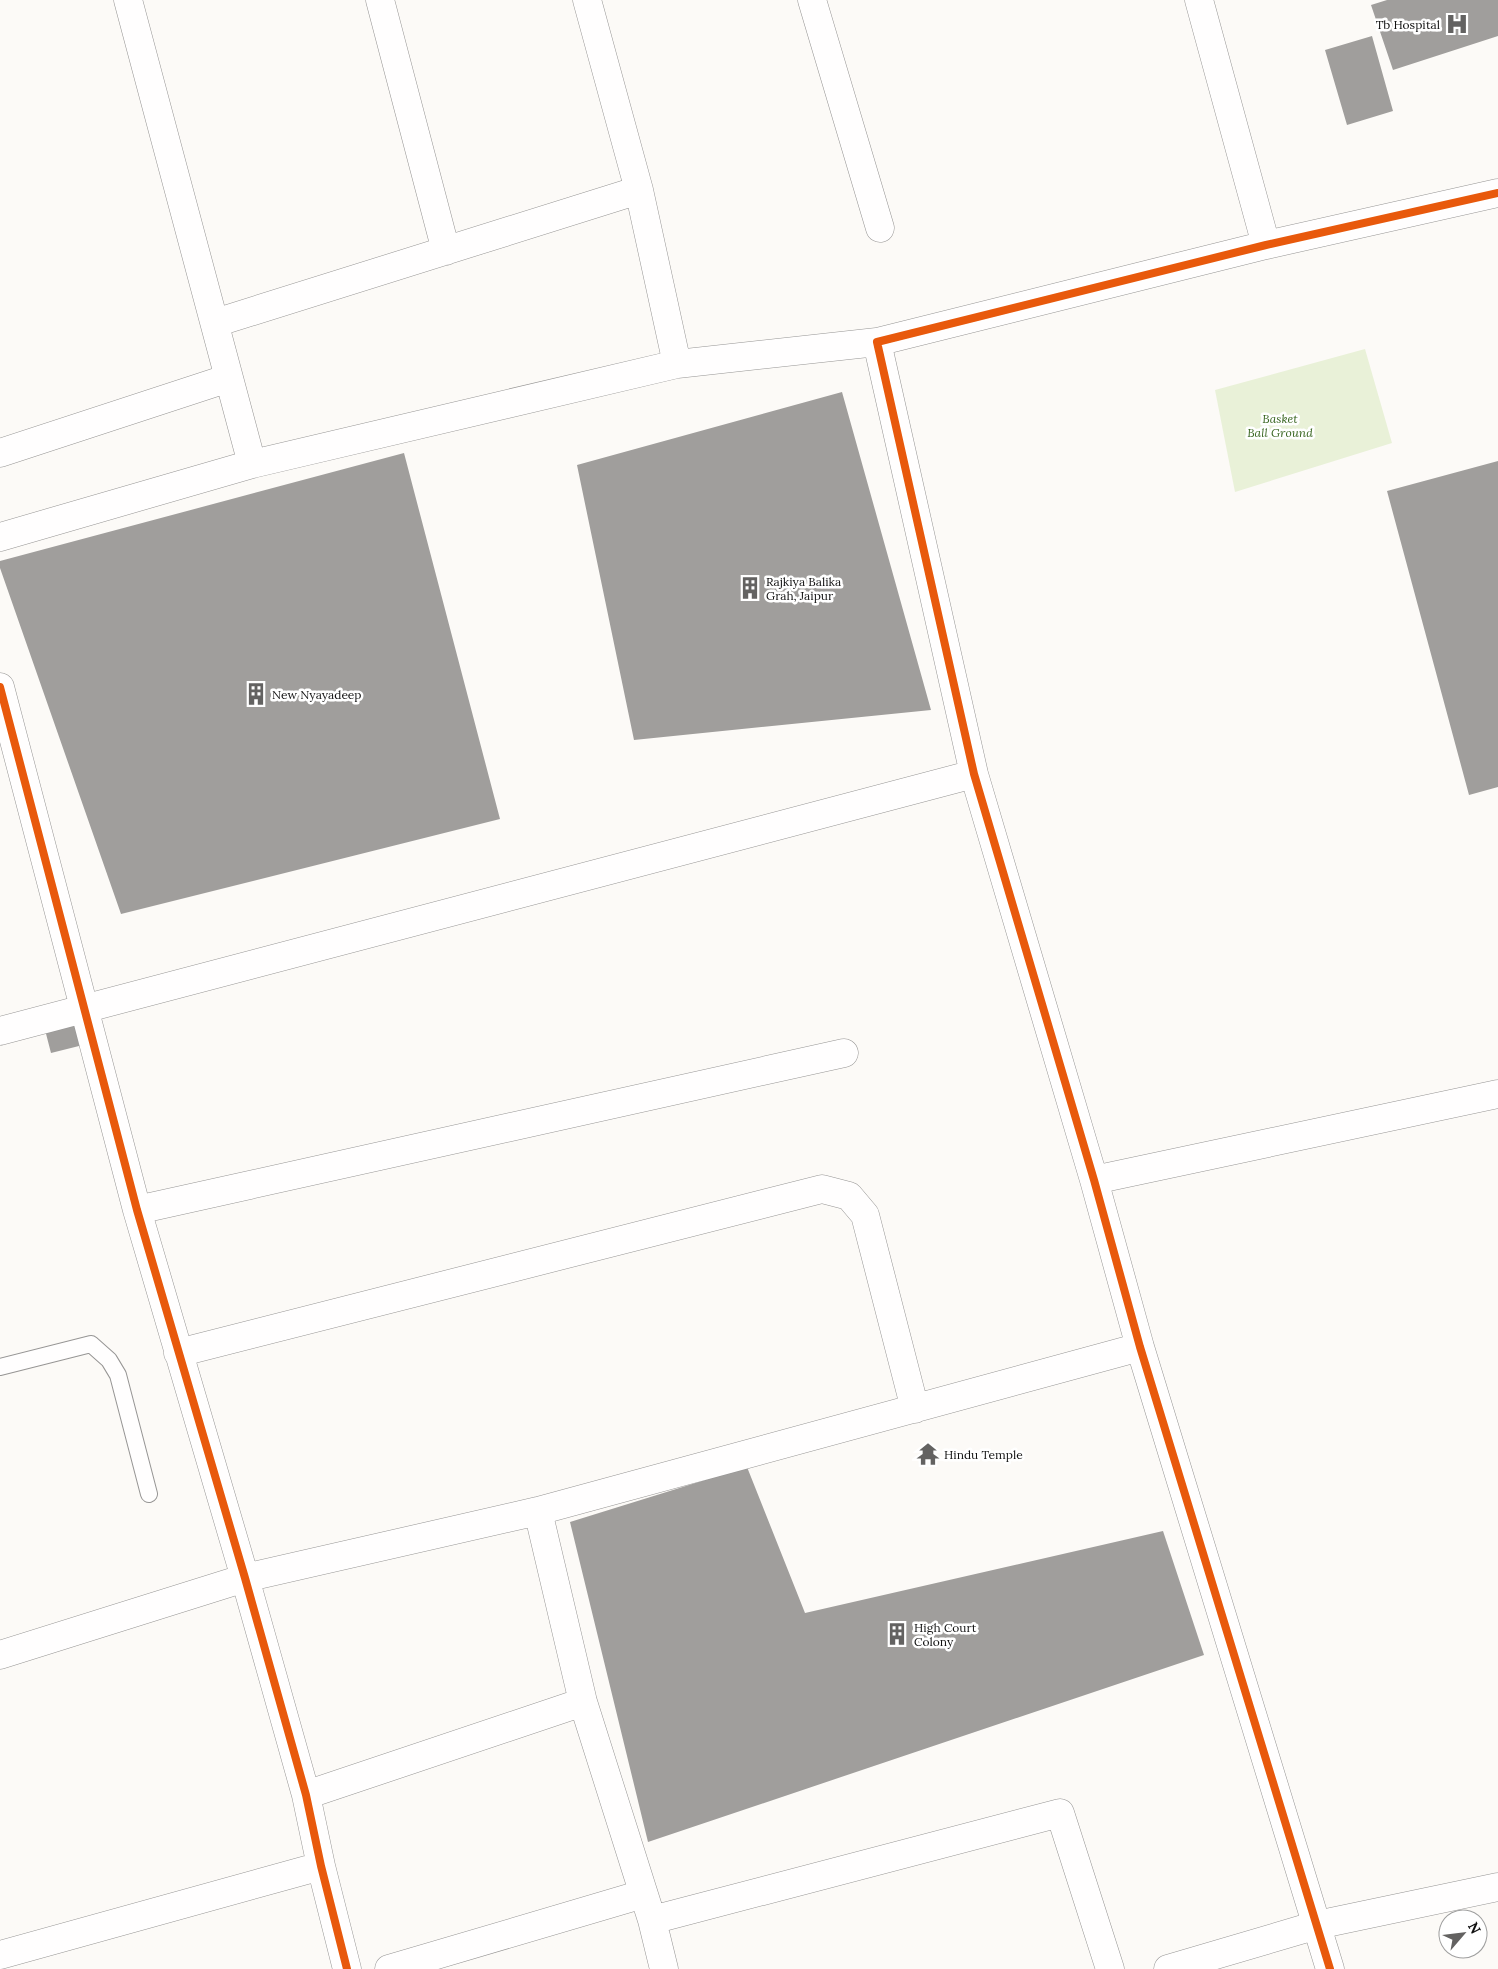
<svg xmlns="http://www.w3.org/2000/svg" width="1498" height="1969" font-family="Lora,serif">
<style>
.green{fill:#e9f1d8}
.building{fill:#a09e9c}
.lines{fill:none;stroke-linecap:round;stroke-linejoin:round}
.lane-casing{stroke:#969594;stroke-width:18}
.street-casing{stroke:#969594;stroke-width:29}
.lane{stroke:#fffefe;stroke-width:16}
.street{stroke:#fffefe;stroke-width:28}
.cycleway-casing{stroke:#fff;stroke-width:11}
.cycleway{stroke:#e8590c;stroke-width:8}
.labels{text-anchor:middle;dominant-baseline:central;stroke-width:5;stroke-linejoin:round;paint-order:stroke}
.poi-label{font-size:12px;fill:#101010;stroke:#fff;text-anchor:start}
.park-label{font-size:12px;font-style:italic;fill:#3a6722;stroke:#fff}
</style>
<rect width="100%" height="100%" fill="#fcfaf7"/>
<path class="green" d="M1365 349 1392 443 1235 492 1215 390Z"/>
<path class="building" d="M1387 0H1498V36L1393 70 1371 5Z
M1372 36 1393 111 1347 125 1325 50Z
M842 392 931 710 634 740 577 465Z
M404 453 500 819 121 914 0 568V561Z
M1498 461V787L1469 795 1387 491Z
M78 1018 79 1046 51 1053 44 1026Z
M747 1467 805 1613 1163 1531 1204 1655 648 1842 570 1522Z"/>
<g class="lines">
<defs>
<path id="lane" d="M0 1367 91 1344 109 1360 118 1375 149 1494"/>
<path id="street" d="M128 0 252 464
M380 0 446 251
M587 0 639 190 677 364
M812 0 880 228
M1199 0 1266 245
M215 323 639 190
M0 453 229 378
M0 537 252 464 677 364 877 342
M0 687 137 1210 245 1578 306 1795 321 1866 347 1969
M0 1031 974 774
M1094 1180 1498 1094
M137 1210 844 1053
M178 1353 822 1189 849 1196 865 1215 915 1409
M538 1511 583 1702 652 1920 664 1969
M0 1655 245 1578 538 1511 1140 1347
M306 1795 583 1702
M652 1920 1060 1813 1110 1969
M0 1955 321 1866
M389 1969 643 1894
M1168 1969 1317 1925 1498 1887
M1330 1969 1140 1347 1094 1180 974 774 877 342 1266 245 1498 193"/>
</defs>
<use href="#lane" class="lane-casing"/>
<use href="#street" class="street-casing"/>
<use href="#lane" class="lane"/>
<use href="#street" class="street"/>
<defs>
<path id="cycleway" d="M0 687 137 1210 245 1578 306 1795 321 1866 347 1969
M1330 1969 1140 1347 1094 1180 974 774 877 342 1266 245 1498 193"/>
</defs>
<use href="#cycleway" class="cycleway-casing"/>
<use href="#cycleway" class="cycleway"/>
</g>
<defs>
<symbol id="hospital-bare" viewBox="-9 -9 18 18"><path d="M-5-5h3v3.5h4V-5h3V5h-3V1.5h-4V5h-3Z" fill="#636261" stroke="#fff" stroke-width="2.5" paint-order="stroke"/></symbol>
<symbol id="building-bare" viewBox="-9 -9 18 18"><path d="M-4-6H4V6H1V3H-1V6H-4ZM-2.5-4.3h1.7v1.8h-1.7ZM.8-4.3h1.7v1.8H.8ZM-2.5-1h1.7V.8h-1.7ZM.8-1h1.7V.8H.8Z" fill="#636261" stroke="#fff" stroke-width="2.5" paint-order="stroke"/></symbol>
<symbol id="temple-bare" viewBox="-9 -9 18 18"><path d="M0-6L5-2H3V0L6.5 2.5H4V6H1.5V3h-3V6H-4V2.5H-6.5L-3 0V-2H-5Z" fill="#636261" stroke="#fff" stroke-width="2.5" paint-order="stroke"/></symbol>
</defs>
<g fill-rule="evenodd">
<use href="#hospital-bare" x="1441" y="8" width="32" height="32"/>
<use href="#building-bare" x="734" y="572" width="32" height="32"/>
<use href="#building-bare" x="240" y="678" width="32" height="32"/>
<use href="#temple-bare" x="912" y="1438" width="32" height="32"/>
<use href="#building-bare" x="881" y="1618" width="32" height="32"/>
</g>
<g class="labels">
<g class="poi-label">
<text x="1440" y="24" text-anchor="end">Tb Hospital</text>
<text x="766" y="581">Rajkiya Balika<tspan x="766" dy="14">Grah, Jaipur</tspan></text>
<text x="272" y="694">New Nyayadeep</text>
<text x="944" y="1454">Hindu Temple</text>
<text x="914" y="1627">High Court<tspan x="914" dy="14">Colony</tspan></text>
</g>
<g class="park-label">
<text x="1280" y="418">Basket<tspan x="1280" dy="14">Ball Ground</tspan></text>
</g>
</g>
<g transform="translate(1463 1934) rotate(62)"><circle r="24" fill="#ffffff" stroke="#9f9f9f"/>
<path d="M0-4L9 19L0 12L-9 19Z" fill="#636261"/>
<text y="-8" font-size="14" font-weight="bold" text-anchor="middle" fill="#101010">N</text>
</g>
</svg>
